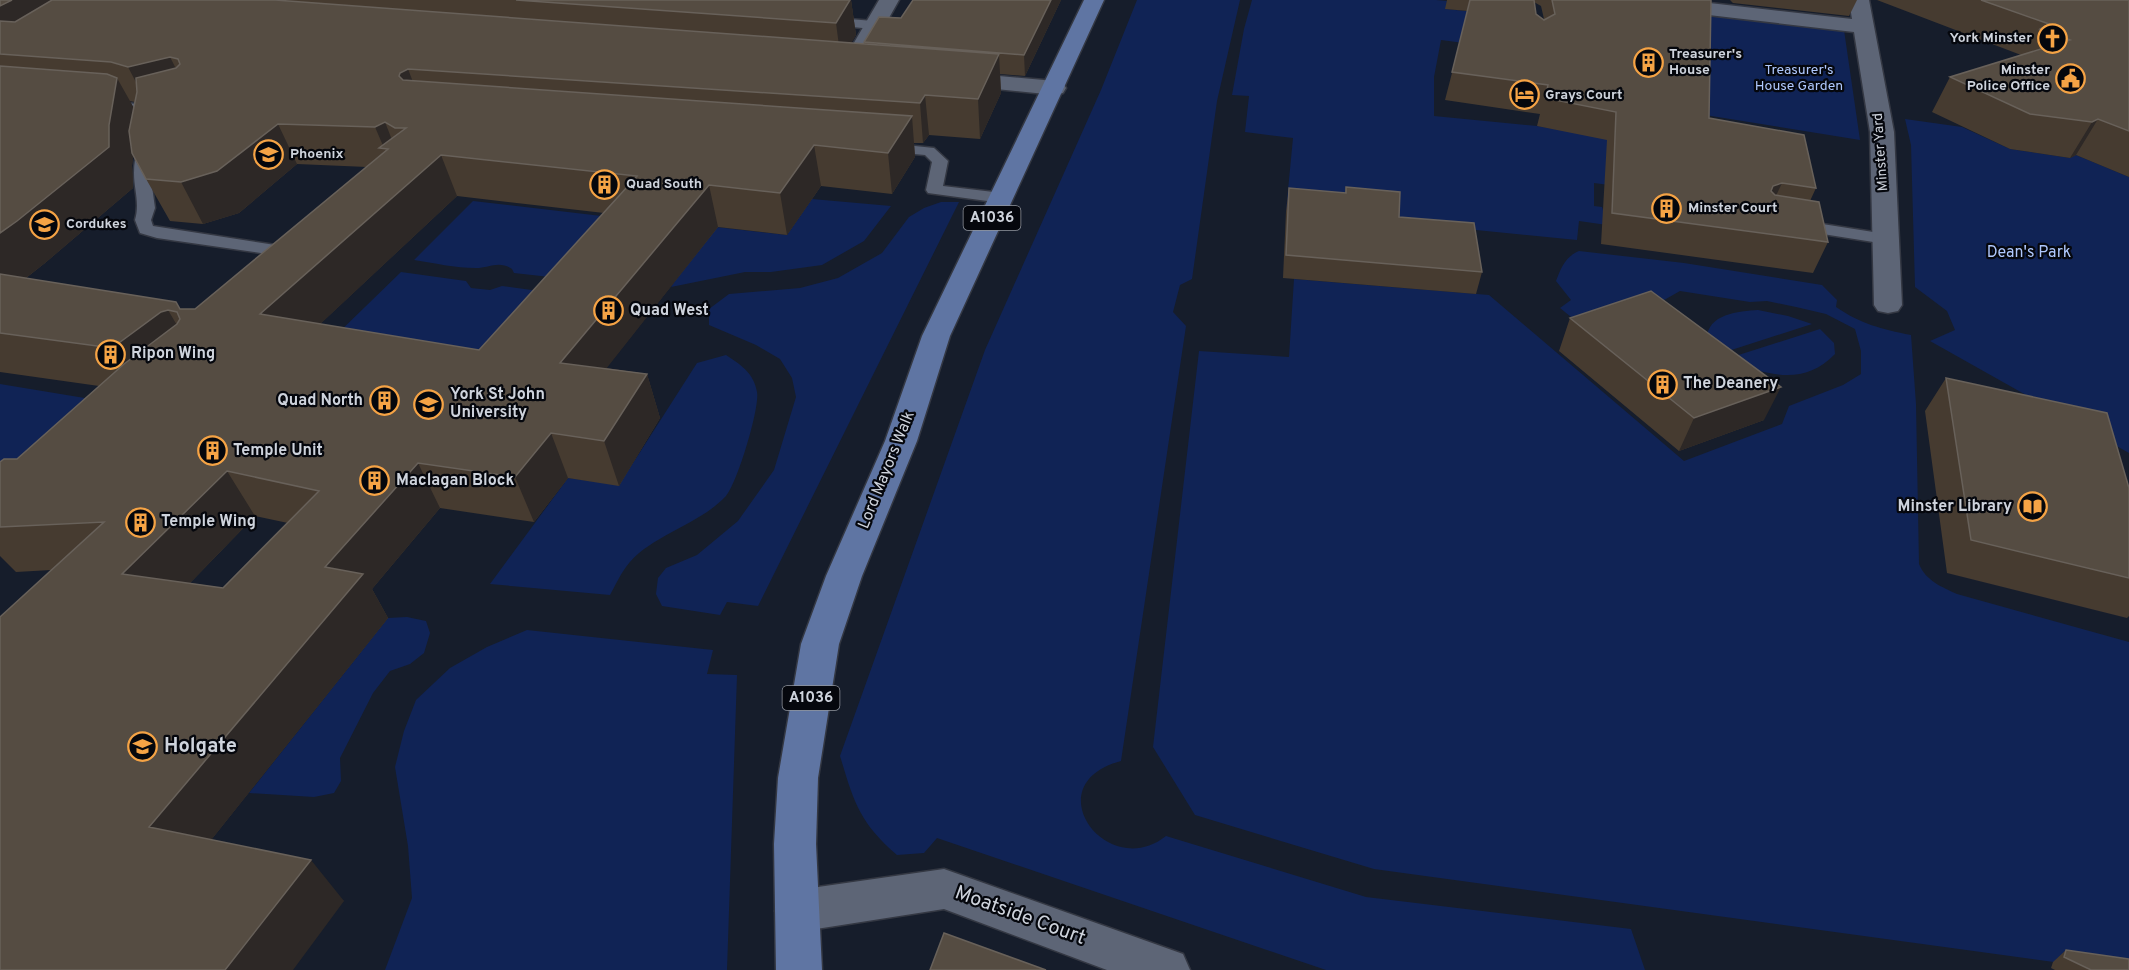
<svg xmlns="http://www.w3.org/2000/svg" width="2129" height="970" font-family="Overpass,sans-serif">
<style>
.green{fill:#102355}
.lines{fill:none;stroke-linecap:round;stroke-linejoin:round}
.service-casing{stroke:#343843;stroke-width:3}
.minor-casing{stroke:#343843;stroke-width:3}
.primary-casing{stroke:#343843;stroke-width:3}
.service{fill:#5d6576;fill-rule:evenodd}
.minor{fill:#5d6576;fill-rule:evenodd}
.primary{fill:#5f75a3;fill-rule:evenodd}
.wall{fill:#463b30;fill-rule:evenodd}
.shaded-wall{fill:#2d2826}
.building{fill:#554c42;stroke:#68615a;stroke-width:1.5;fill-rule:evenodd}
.labels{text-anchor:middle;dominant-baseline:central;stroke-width:4.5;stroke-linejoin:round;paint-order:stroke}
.far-poi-label{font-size:14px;font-weight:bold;fill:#ced3dc;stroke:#05070d;text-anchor:start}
.far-park-label{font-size:14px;fill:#afc8fd;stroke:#05070d}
.far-street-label{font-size:14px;fill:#ced3dc;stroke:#05070d}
.shield{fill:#05070d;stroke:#92969e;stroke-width:1.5}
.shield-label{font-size:15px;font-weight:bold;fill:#ced3dc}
.park-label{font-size:16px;fill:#afc8fd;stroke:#05070d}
.poi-label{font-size:16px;font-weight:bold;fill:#ced3dc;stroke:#05070d;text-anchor:start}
.street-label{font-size:16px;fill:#ced3dc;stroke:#05070d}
.near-poi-label{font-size:20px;font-weight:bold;fill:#ced3dc;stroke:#05070d;text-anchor:start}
.near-street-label{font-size:20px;fill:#ced3dc;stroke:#05070d}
</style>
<rect width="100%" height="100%" fill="#161d2b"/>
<path class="green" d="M1137 0H1240L1217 101 1192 279 1180 285 1173 312 1186 326 1121 761C1034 784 1107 883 1166 836L1366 897 1631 929 1645 970H1326L937 838 924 853 897 855C859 822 854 802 840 756L985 350 1101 90Z
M1252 0H1436L1447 1 1446 9 1504 15 1464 43 1441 40 1434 77V116L1537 126 1641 144 1668 193 1594 183V206L1602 207 1603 210 1663 219V233L1579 221 1577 240 1286 211 1293 138 1245 132 1249 96 1232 95 1244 29Z
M1700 14 1844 30 1860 140 1699 114Z
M1905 119 1962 127 2010 149 2070 158 2076 155 2129 177V453L1930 341 1955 330 1947 311 1915 287 1911 145Z
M812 199 891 206 864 241 822 265 771 272H745L671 287 707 226 787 235Z
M473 201 627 219 577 280 514 273 512 269C499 260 489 268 476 268 455 268 434 263 414 260Z
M941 202H959L758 606 727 602 720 615 662 606 656 594 658 578 666 568 697 555 738 521 774 470 796 397 792 378 780 359 756 345 709 325V309L729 294 800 288 838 278 882 253 909 217 924 208Z
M1579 251 1684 263 1822 285 1837 300 1836 307C1861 324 1881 329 1911 335L1916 404 1919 564C1926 581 1942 587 1957 594L2129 642V970H2112L1374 869 1195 815 1153 747 1199 351 1289 357 1294 279 1489 295 1684 461 1782 424 1789 406 1843 385 1861 374V351L1855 329 1826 314 1796 307 1767 301 1750 302 1680 291 1597 338 1560 308 1571 300 1556 281C1561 268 1565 257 1579 251Z
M401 272 466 281 471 288 490 290 502 286 568 295 508 366 331 340Z
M1758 310 1788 316 1812 324 1719 354 1707 339C1707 314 1739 311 1758 310Z
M1820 329 1834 343 1835 354C1803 388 1763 374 1726 359Z
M726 355C740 364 754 373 757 392 760 408 737 484 726 496 698 526 648 536 626 567 620 575 615 586 610 595L490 584 568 478 619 485 697 363Z
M0 384 121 404 0 478Z
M407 617 426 621 430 633 424 653 410 664 390 671 373 693 340 758 341 781 334 793 314 797 249 793 388 618Z
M527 630 713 650 707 674 737 675 727 970H385L412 898 408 846 395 767 404 731 416 700 450 668 487 647Z"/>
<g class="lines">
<defs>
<path id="service" d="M826 17 873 21 880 25 873 29 821 24 819 21Z
M104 101 137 104 155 114 156 131 150 172 155 208 151 220 153 226 295 248 301 249 304 253 301 257 295 258 157 238 140 233 135 220C140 203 134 190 134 173 134 154 142 136 141 116L129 111 99 108 97 105 99 102Z
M886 143 934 148 948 161 943 186 1002 193 1010 198 1002 203 928 193 926 190 932 162 925 155 881 151 878 148 881 145Z
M1797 220 1886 234 1894 239 1886 244 1791 229 1789 225Z"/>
<path id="minor" d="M879 0H899L857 75 849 77 841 75 838 70Z
M1621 0H1683L1852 19 1849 0H1869L1894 132 1902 305 1898 311 1888 313 1878 311 1874 305 1870 132 1854 32 1631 6 1624 4Z
M955 72 1055 81 1063 83 1066 88 1063 93 1055 95 947 84 944 79 947 74Z
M944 869 1183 954 1190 970H1107L944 909 797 932 781 926 775 911 781 896 797 890Z"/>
<path id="primary" d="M1084 0H1104L950 336 917 441 862 576 839 644 818 778 816 844 822 970H776L774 844 778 778 801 644 826 576 885 441 922 336Z"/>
</defs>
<use href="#service" class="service-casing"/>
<use href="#minor" class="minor-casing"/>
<use href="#primary" class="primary-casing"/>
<use href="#service" class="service"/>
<use href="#minor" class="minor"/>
<use href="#primary" class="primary"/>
</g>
<path class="wall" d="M0 0H851L856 35 851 43 864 44V42L901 18 913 0H1061L1025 76 1000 74 1001 93 980 139 929 135 923 143H914L915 157 892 194 821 186 787 235 718 227 606 368 647 374 660 418 619 486 568 478 534 522 440 508 372 589 388 618 211 840 344 901 0 970 51 570 16 572 0 556V462L17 459 99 386 0 372ZM129 101 135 102 134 108ZM133 156 170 221 203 224 239 213 297 164 367 167 195 309H180L26 278 45 263 133 188 132 166ZM457 196 604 213 479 350 320 324ZM255 516 288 523 223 588 190 583Z
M1447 0H1711L1709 118 1816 188 1810 201 1828 242 1813 273 1601 244 1607 140 1537 126 1540 114 1445 100 1468 11 1445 9ZM1534 2 1541 6 1544 19 1536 14Z
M1730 0H1857L1849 16 1733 3Z
M1877 0H2129V177L2076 155 2070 158 2010 149 1932 112 1950 77 2021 55Z
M1346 187 1399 217 1482 272 1476 294 1283 278 1286 211 1289 188 1345 193Z
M1570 318 1764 420 1679 451 1559 351Z
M1946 378 2129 488V616L2127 618 1947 573 1925 411Z
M2066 950 2129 970H2055L2051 968 2053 962Z"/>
<path class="shaded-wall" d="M12 0H99L0 29V6Z
M850 0H851L856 35 841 61 836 23Z
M1051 0H1061L1025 76 1024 55Z
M999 54 1001 93 980 139 978 99Z
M170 57 190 96 149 107 128 67Z
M408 69 423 108 399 76 400 73Z
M117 78 139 117 132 166 133 188 45 263 0 298V233L109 125Z
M925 95 929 135 923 143 920 103Z
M912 116 915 157 892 194 888 153Z
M2098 119 2076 155 2070 158 2092 122Z
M385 122 401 163 388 149 384 148 375 127Z
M278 124 297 164 239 213 203 224 181 182Z
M814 145 821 186 787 235 780 193Z
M441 155 457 196 284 358 260 314Z
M1782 183 1768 213 1760 216 1773 186Z
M709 185 718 227 576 407 560 363Z
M168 310 194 354 141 392 112 348 161 312Z
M647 374 660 418 619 486 604 441Z
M1781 387 1764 420 1679 451 1694 418Z
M551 433 568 478 534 522 515 477Z
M418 463 440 508 372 589 388 618 188 869 149 827 325 567Z
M227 471 255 516 156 618 122 574Z
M311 860 344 901 293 970H225Z"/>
<path class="building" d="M0 0H12L0 6Z
M52 0H275L999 54 978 99 925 95 920 103 408 69 400 73 399 76 403 80 912 116 888 153 814 145 780 193 709 185 560 363 647 374 604 441 551 433 515 477 418 463 325 567 363 574 149 827 311 860 225 970H0V617L104 522 0 527V462L4 459H17L124 364 177 324 180 319 177 312 168 310 161 312 112 348 0 333V274L176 302 180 309H195L388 149 379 148 406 128H395L385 122 375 127 278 124 217 171 181 182 146 179 132 153 129 131 137 92 136 78 176 68 180 64 178 59 170 57 128 67 111 62 0 54V21L15 22ZM441 155 637 176 479 350 260 314ZM227 471 319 491 223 588 122 574Z
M516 0H850L836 23Z
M913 0H1051L1024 55 864 42 879 17 901 18Z
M1470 0H1534L1536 14 1544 20 1555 14 1552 0H1711L1709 118 1804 135 1816 188 1782 183 1773 186 1771 191 1775 195 1819 202 1828 242 1612 213 1616 112 1545 98 1548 85 1452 72Z
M1981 0H2129V131L2098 119 2092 122 2030 114 1950 77 2070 40 2040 29 2049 24Z
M0 66 107 74 117 78 109 125V147L17 221 0 233Z
M1346 187 1400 192 1399 217 1474 223 1482 272 1286 255 1289 188 1346 193Z
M1651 291 1781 387 1694 418 1570 318Z
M1946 378 2107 413 2129 488V578L1971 540Z
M944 933 1046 970H930Z
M2066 950 2129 959V970H2091L2064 957Z"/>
<defs>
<symbol id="church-ring" viewBox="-11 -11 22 22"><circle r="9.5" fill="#05070d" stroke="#f5a345" stroke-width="1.5"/><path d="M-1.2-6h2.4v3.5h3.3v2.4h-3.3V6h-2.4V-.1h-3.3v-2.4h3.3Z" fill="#f5a345"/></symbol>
<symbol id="building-ring" viewBox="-11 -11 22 22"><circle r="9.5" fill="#05070d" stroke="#f5a345" stroke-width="1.5"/><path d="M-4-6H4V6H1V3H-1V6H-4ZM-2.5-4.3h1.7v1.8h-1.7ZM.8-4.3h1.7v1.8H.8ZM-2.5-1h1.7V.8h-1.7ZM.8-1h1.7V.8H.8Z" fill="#f5a345"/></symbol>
<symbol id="civic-ring" viewBox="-11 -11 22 22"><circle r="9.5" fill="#05070d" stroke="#f5a345" stroke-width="1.5"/><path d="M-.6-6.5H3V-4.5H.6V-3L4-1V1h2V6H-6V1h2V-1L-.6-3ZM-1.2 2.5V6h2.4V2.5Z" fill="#f5a345"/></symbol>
<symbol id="hotel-ring" viewBox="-11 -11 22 22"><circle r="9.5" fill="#05070d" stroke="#f5a345" stroke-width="1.5"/><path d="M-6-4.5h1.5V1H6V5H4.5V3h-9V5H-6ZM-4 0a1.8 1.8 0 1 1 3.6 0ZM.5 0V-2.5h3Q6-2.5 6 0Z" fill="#f5a345"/></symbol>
<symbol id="university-ring" viewBox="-11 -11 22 22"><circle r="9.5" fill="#05070d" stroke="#f5a345" stroke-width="1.5"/><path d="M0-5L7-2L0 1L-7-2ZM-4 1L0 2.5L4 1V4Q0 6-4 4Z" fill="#f5a345"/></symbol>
<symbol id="library-ring" viewBox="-11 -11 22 22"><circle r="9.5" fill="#05070d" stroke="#f5a345" stroke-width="1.5"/><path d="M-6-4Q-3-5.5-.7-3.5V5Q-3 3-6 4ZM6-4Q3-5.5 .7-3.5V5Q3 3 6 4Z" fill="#f5a345"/></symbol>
</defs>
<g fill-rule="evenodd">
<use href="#church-ring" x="2036" y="22" width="33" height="33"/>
<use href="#building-ring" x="1632" y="46" width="33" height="33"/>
<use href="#civic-ring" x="2054" y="62" width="33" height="33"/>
<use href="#hotel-ring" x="1508" y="78" width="33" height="33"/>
<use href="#university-ring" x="252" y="138" width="33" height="33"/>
<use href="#building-ring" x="588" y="168" width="33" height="33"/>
<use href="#building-ring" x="1650" y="192" width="33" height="33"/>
<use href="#university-ring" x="28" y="208" width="33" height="33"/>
<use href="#building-ring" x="592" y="294" width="33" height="33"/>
<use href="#building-ring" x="94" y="338" width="33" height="33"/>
<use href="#building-ring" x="1646" y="368" width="33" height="33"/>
<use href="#building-ring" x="368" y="384" width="33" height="33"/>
<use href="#university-ring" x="412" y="388" width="33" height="33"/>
<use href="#building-ring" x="196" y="434" width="33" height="33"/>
<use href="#building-ring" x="358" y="464" width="33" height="33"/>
<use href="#library-ring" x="2016" y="490" width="33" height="33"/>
<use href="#building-ring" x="124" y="506" width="33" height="33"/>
<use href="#university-ring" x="126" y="730" width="33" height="33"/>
</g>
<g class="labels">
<g class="far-poi-label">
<text x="2032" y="38" text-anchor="end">York Minster</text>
<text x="1669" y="54">Treasurer's<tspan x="1669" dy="16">House</tspan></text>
<text x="2050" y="70" text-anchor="end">Minster<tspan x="2050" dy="16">Police Office</tspan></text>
<text x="1545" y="95">Grays Court</text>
<text x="290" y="154">Phoenix</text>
<text x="626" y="184">Quad South</text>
<text x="1688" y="208">Minster Court</text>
<text x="66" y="224">Cordukes</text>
</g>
<g class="far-park-label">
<text x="1799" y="70">Treasurer's<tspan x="1799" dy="16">House Garden</tspan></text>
</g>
<g class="far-street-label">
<text transform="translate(1881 152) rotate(-94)">Minster Yard</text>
</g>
<g class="shield">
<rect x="963.5" y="206" width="57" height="24" rx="4.5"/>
<rect x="782.5" y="686" width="57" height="24" rx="4.5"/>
</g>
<g class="shield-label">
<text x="992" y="218">A1036</text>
<text x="811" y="698">A1036</text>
</g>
<g class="park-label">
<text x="2029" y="253">Dean's Park</text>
</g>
<g class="poi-label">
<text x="630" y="311">Quad West</text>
<text x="131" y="354">Ripon Wing</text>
<text x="1683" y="384">The Deanery</text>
<text x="450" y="395">York St John<tspan x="450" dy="18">University</tspan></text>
<text x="363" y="401" text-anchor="end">Quad North</text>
<text x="233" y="451">Temple Unit</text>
<text x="396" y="481">Maclagan Block</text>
<text x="2012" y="507" text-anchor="end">Minster Library</text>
<text x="161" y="522">Temple Wing</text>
</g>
<g class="street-label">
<text transform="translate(887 470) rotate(-68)">Lord Mayors Walk</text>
</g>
<g class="near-poi-label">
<text x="164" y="747">Holgate</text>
</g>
<g class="near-street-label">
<text transform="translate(1020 916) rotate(20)">Moatside Court</text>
</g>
</g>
</svg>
